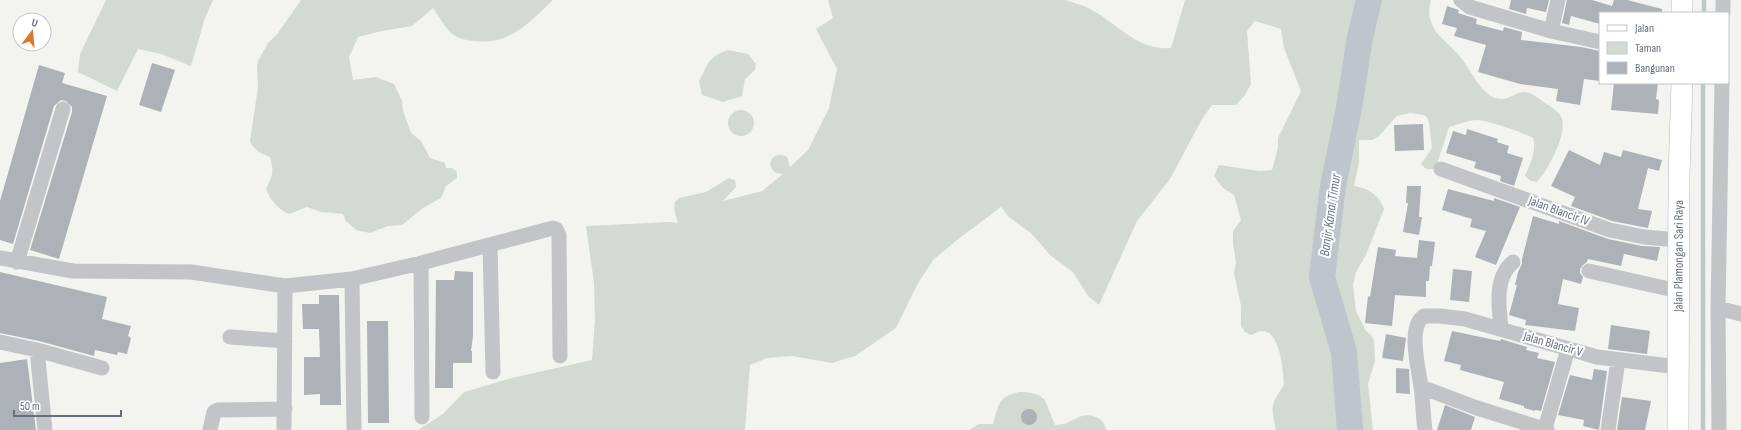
<svg xmlns="http://www.w3.org/2000/svg" width="1741" height="430" font-family="'Sofia Sans Condensed',sans-serif">
<style>
.green{fill:#d3dad1}
.lines{fill:none;stroke-linecap:round;stroke-linejoin:round}
.stream{stroke:#bec5cc;stroke-width:4.5}
.river{stroke:#bec5cc;stroke-width:26}
.building{fill:#adb1b8}
.secondary-casing{stroke:#b4b7bc;stroke-width:22}
.street{stroke:#c2c4c8;stroke-width:15}
.secondary{stroke:#fff;stroke-width:21}
.labels{text-anchor:middle;dominant-baseline:central;stroke-width:4;stroke-linejoin:round;paint-order:stroke}
.street-label{font-size:13px;fill:#646e80;stroke:#fff}
.water-label{font-size:14px;font-style:italic;fill:#647584;stroke:#fff}
</style>
<rect width="100%" height="100%" fill="#f3f4f0"/>
<path class="green" d="M106 0H213L205 18 191 66 161 54 138 49 117 91 78 72 80 54Z
M301 0H553C529 23 510 45 474 41 464 40 456 38 449 31 443 24 438 15 433 8L412 26 382 31 358 37 349 57 353 80 376 77 394 84 402 101 403 111 411 133 421 141 430 158 445 163 446 168H452L457 172V178L446 186 441 198 423 208 402 225 388 226 370 233 356 230 346 221 343 214 321 212 307 207 289 214C279 210 269 199 266 189 273 175 274 172 270 157 261 153 254 151 250 141L258 87 257 67 258 61 268 43 278 33Z
M828 0H1066C1074 3 1083 5 1090 9 1118 23 1136 51 1171 48L1185 0H1431C1430 5 1428 13 1430 18 1434 36 1451 44 1461 58 1471 70 1477 87 1491 96 1506 105 1514 91 1526 92 1532 93 1540 99 1545 103 1551 107 1560 111 1562 119 1567 134 1548 171 1537 182L1531 181 1525 176C1530 164 1537 150 1533 138 1525 133 1486 120 1477 120 1468 120 1458 125 1449 127L1437 164 1433 169H1426L1421 164 1432 148 1429 122 1426 116 1423 115 1410 113 1397 116 1378 137 1372 140H1359V163L1354 186C1368 188 1379 195 1384 209L1366 255 1356 272 1353 285 1356 311 1366 331 1371 335 1374 341 1375 361 1368 384 1373 430H1276C1271 407 1270 405 1284 385 1283 372 1281 331 1262 331 1258 331 1255 334 1251 335L1245 332 1241 326V306L1234 273 1236 262 1233 244V231L1241 220 1234 195 1223 188 1214 176 1219 165 1259 171 1272 170 1278 148V138L1301 91 1284 48 1281 29 1255 21 1247 31 1251 84 1245 95 1236 105H1212L1202 119 1170 179 1137 221 1099 305 1088 296 1073 272 1050 255 1032 234 1009 217 1001 207 957 240 933 260 917 285 896 328 855 356 832 363 792 356 767 358 750 365 745 430H418L443 414 464 392 512 378 592 360 595 320 594 283 586 226 670 222 678 223 674 209 675 202 679 198 706 192 729 178 735 180 736 187 723 201 762 191 783 174 776 173C763 164 775 149 787 157L790 167 808 150 829 108 837 69 816 29 833 18Z
M728 50 748 54 756 64 755 70 745 79 742 96 723 102 702 95 699 81C708 65 708 56 728 50Z
M728 123a13 13 0 1 1 26 0a13 13 0 1 1-26 0Z
M1019 392C1029 392 1038 393 1045 400L1055 425C1066 425 1070 421 1079 417 1090 412 1105 418 1106 430H969L979 424H993C999 404 998 397 1019 392Z"/>
<g class="lines">
<path class="stream" d="M1704 13V0
M1703 430V83"/>
<path class="river" d="M1350 430 1344 352 1322 277 1333 186 1349 108 1360 37 1369 0"/>
</g>
<path class="building" d="M1511 0H1549L1546 12 1527 8 1526 14 1509 9Z
M1567 0H1592L1612 6 1614 0H1627L1662 9V13H1600V24L1571 16 1569 25 1562 23Z
M1447 6 1459 10 1458 13 1477 19 1476 24 1503 31 1504 27 1522 32 1521 40 1581 47 1600 51V81L1584 79 1580 105 1556 101 1558 89 1520 84 1478 72 1486 45 1454 36 1457 28 1442 24Z
M152 63 175 70 161 112 139 105Z
M39 65 65 73 62 83 107 96 59 259 30 250 72 112V107L66 101 61 100 54 106 13 244 0 240V201Z
M1614 83H1658L1656 99 1659 100 1658 114 1611 110Z
M1423 124 1424 150 1395 151 1394 125Z
M1467 129 1498 139 1497 142 1509 146 1507 153 1523 158 1514 186 1500 181 1501 176 1474 168 1476 162 1446 153 1453 131 1466 135Z
M1569 150 1600 165 1604 152 1621 157 1623 150 1662 160 1659 171 1648 168 1638 209 1652 211 1648 228 1612 221 1571 206 1575 197 1551 186Z
M1407 186H1421L1419 217H1422L1419 235 1403 232 1408 203H1406Z
M1448 189 1494 201V198L1520 207 1496 265 1475 257 1486 231 1470 227 1472 219 1442 210Z
M1533 216 1559 224V221L1608 239 1642 246 1660 247 1657 261 1624 254 1621 266 1588 259 1587 262 1583 265 1580 269V273L1583 277 1581 284 1563 279 1558 304 1579 308 1575 331 1525 325 1526 320 1509 315 1517 285H1515L1518 272 1522 264V259Z
M1419 240 1435 242 1432 266H1430L1429 281H1426V297L1395 295 1392 326 1365 323 1368 296 1370 297 1378 247 1396 250 1395 256 1417 258Z
M1453 269 1472 271 1469 302 1450 300Z
M455 271 473 272V336L471 351H472V363H453V388H435L436 280H454Z
M0 272 107 297 102 319 131 326 128 336 131 338 127 354 118 352 117 355 95 350 94 356 39 341 0 333Z
M319 295H339L341 405H320V394L304 395V357H320L319 329H303L302 304H319Z
M367 321H388L389 423H368Z
M1611 325 1650 331 1647 354 1608 349Z
M1452 331 1500 341 1501 339 1527 347 1526 350 1539 353 1537 358 1555 362 1541 411 1535 410V411L1524 408V406L1499 399 1504 382 1460 370 1461 365 1444 361Z
M1386 334 1406 338 1403 361 1382 358Z
M27 359 36 430H0V363Z
M1396 368 1409 369 1410 394 1396 393Z
M1594 369 1607 371 1599 430 1583 426 1584 420 1558 415 1570 375 1592 380Z
M1622 397 1651 401 1645 430H1617Z
M1445 405 1475 417 1471 430H1437Z
M1021 417a8 8 0 1 1 16 0a8 8 0 1 1-16 0Z"/>
<g class="lines">
<defs>
<g id="secondary">
<path d="M1682 0V13"/>
<path id="s1" d="M1678 430 1679 176 1682 83"/>
</g>
</defs>
<use href="#secondary" class="secondary-casing"/>
<path class="street" d="M1461 0 1470 7 1551 31 1600 42
M1723 13V0
M1551 31 1558 0
M1441 169 1610 230 1644 237 1679 240
M490 245 493 372
M0 258 73 271 191 272 285 286 352 279 421 263 553 228 556 229 559 235 560 356
M17 262 63 109
M421 263 422 417
M1589 271 1678 291
M352 279 354 430
M1718 308 1741 314
M1501 328C1499 307 1494 278 1513 262
M230 337 285 341
M0 342 37 350 102 368
M37 350 45 430
M1421 387 1477 408 1547 430
M1541 427 1546 425 1568 349
M210 430 214 412 218 410 285 409
M284 430 285 286
M1425 430C1423 416 1423 401 1421 387 1419 370 1407 327 1424 316H1440L1465 319 1597 357 1678 367
M1608 430 1618 360
M1719 430 1718 308 1722 83"/>
<use href="#secondary" class="secondary"/>
</g>
<g class="labels">
<g class="street-label">
<text transform="translate(1559 211) rotate(20)">Jalan Blancir IV</text>
<text stroke="none"><textPath href="#s1" startOffset="174">Jalan Plamongan Sari Raya</textPath></text>
<text transform="translate(1553 344) rotate(16)">Jalan Blancir V</text>
</g>
<g class="water-label">
<text transform="translate(1330 215) rotate(-82)">Banjir Kanal Timur</text>
</g>
</g>
<rect x="1599" y="12" width="130" height="72" fill="#ffffff" stroke="#c1c5cc"/>
<rect x="1607" y="25" width="20" height="6" fill="#ffffff" stroke="#c1c5cc"/>
<text x="1635" y="32" font-size="12" fill="#646e80">Jalan</text>
<rect x="1607" y="42" width="20" height="12" fill="#d3dad1" stroke="#c1c5cc"/>
<text x="1635" y="52" font-size="12" fill="#646e80">Taman</text>
<rect x="1607" y="62" width="20" height="12" fill="#adb1b8" stroke="#c1c5cc"/>
<text x="1635" y="72" font-size="12" fill="#646e80">Bangunan</text>
<g transform="translate(32 32) rotate(16)"><circle r="19" fill="#ffffff" stroke="#c1c5cc"/>
<path d="M0-3L7 15L0 10L-7 15Z" fill="#db7829"/>
<text y="-6" font-size="11" font-weight="bold" text-anchor="middle" fill="#646e80">U</text>
</g>
<path d="M14 410v6h107v-6" fill="none" stroke="#646e80" stroke-width="2"/>
<text x="20" y="410" font-size="12" fill="#646e80" stroke="#ffffff" stroke-width="3" paint-order="stroke">50 m</text>
</svg>
